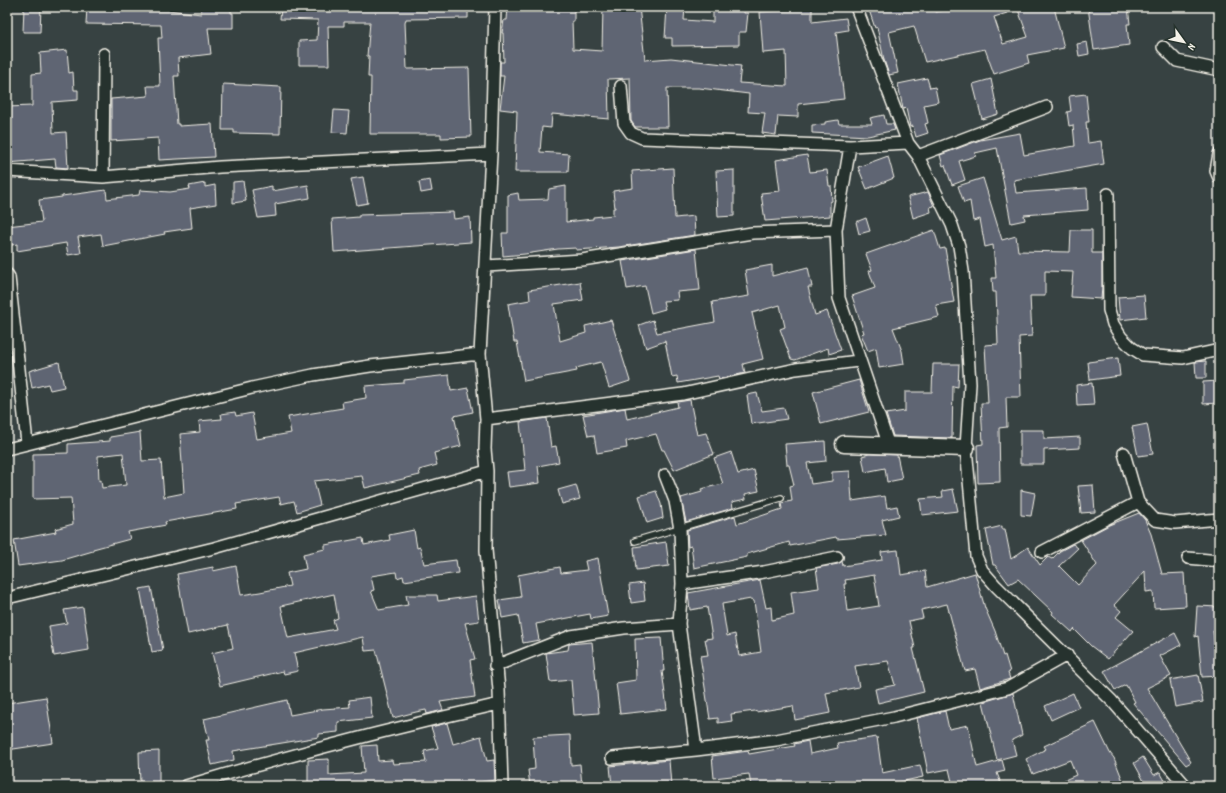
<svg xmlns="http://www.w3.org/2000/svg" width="1226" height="793" font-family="Dekko,sans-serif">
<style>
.building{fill:#5f6573;stroke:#f4f1e8;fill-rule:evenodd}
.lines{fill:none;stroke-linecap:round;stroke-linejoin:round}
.lane-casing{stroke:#f4f1e8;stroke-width:8}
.street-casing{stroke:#f4f1e8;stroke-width:14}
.secondary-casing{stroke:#f4f1e8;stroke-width:19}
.lane{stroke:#26332d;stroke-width:5.5}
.street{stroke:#26332d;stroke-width:11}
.secondary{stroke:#26332d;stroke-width:16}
</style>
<rect width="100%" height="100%" fill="#374242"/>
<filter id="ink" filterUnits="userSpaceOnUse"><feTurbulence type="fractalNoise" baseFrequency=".025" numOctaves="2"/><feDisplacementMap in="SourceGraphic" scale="8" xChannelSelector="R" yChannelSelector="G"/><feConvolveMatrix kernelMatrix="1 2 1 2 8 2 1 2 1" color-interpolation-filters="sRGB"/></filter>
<g filter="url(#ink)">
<path class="building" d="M24 7H41L40 32H23Z
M87 7H132V11L168 10 201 14V7H231V13H233V28H208L211 54 178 58 179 76H174L177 124H179V126L212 124 214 157 159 160 158 138 111 141V99L148 96 147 86H160L158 38H162L161 25 86 24Z
M281 7H468V18L406 19 405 23 407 69 469 68 471 137 441 138V134H370L371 77H368L369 56H367L370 22H344V26H328L329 65H299V41L317 40 318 20 280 19Z
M508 7H574V21H572L573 49 602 51 603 7H639L645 60 671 58 741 66 739 83 787 86 786 51 763 53 760 12 791 10V7H812V22L846 18 848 30 836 32 844 99 798 104V117L778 116 776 135 762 133 765 113 748 112 749 94 699 88H667L668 127H635L631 121 630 78 608 79 609 119 552 114 551 128 542 127 540 152 569 154 568 172H515L517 111 500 109 504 76H500V62H504L503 33H502L504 20H507Z
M667 7H685L684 20 713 22V7H744V13H748L746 32H739V45L672 46V38H665Z
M868 7H935L936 12 960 7H1017V10L994 17 1003 44 1028 37 1017 7H1054L1064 48 1027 55 1029 63 994 74 985 49 925 62 914 26 889 32 898 73 889 75 884 60 877 27 875 28Z
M1088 7H1128L1130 24H1127L1129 45 1094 50Z
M1087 42 1089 54 1079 56 1077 44Z
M67 50 69 73 73 72 74 90H78V100L52 102 53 133 66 132 68 168 56 167 55 159 7 163V107L32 106V74L41 73 40 53Z
M927 78 930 88 935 87 938 102 924 105 928 123 925 124 928 133 916 137 913 126 910 127 906 108 903 109 898 84Z
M991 79 998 114 982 119 973 84Z
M223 84 281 87 280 134 234 133V130H222Z
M1086 94 1089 122H1086L1088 143 1101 141 1104 164 1014 180 1016 193 1087 188 1088 210 1024 215 1025 220 1011 223 997 148 975 153 976 156 959 161 965 180 952 185 945 165 943 166 940 155 980 140 1020 133 1024 155 1075 146 1073 125 1069 126 1067 112 1071 111 1069 96Z
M334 110 349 111 347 133 332 132Z
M884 115 886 124H893L895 130 868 136 812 133V125L825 124V122L838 120 839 124H872L870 118Z
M807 155 810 172 827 170 829 186H831L832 201 830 202V216L765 221 761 193 780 191 776 160Z
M888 156 894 178 867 189 858 167Z
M673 168 675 218 694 216 695 235 619 247 576 250V248L558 249 525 254 503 256 502 233H508V195L518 193 519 200 548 199 549 189 566 186V222L593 219V217L613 215V208H615L613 191 633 188 632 171Z
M734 170V216L718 217 716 171Z
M363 177 368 203 357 205 351 179Z
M983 178 1002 240 1016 236 1018 251 1070 252 1071 230H1092V253H1102V287L1101 299 1071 297 1073 272 1045 271V296H1030L1032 336 1019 337 1021 397H1006L1007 427 999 428 1000 482 978 483 977 445 983 444 981 403H988L985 345 998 344 996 292H993L992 278H996L993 245 985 247 980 219 973 221 970 201 964 203 958 186Z
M430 180 432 191 421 193 419 182Z
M243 181 246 201 233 203V182Z
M205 183V187L215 185 216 204 190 208 192 228 164 232 165 234 103 246 101 234 78 237 81 253 68 255 66 243 17 251V244L7 246V226L42 222 39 200 62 197V196L106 190 107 199 139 195 140 190 170 192 190 189 189 186Z
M308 185 310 198 275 204 276 216 258 218 252 190 272 186V191Z
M928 192 934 206 930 207 931 212 913 218 908 197Z
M453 212 454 219 470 217 471 242 334 252 332 219 359 217V215Z
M866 218 870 231 859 234 856 222Z
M934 230 940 249 945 248 954 302 936 305 939 317 893 328 902 351 904 364 879 368 876 348 868 351 861 334 864 333 852 296 875 288 869 271 872 270 866 254Z
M696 249 700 290 677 292 678 300 663 301 665 309 651 313 645 286 627 289 622 261Z
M772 265V276L808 267 812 287H808L815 315 827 311 841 350 829 354 828 348 795 360 791 359 780 329 785 327 780 305 752 313 763 359 743 364 745 373 719 379 718 376 678 383 677 376 672 377 665 341 646 348 639 325 653 320 657 333 715 322 712 302 749 296 745 270Z
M580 282 583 300 554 304 560 341 586 333 585 326 611 320 630 381 609 388 601 362 576 368 577 371 524 381 517 342H514L508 304 530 300 529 290Z
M1144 295 1146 317 1120 320 1118 297Z
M1118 358 1120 376 1090 380 1088 362Z
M1206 361V378H1196L1195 362Z
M59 362 64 387 50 390 48 384 32 388 29 371Z
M933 364H959L958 387 953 386 952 438 893 436 886 414 905 411V392H932Z
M449 375 451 391 468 388 473 412 454 416 461 446 434 453 437 465 419 470 420 475 365 488 362 476 314 481 320 505 297 512 294 501 281 504 279 497 236 504 237 509 165 522 166 525 128 532 130 539 93 549V551L62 560 18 566 14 540 56 532 55 529 73 524 71 498 33 499V454L68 453V444L110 441V437L140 432 142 461 161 460 164 497 184 493 180 434 200 432 199 421 222 419 221 414 235 412 236 416 252 413 257 439 291 433 288 417 343 408 342 402 366 398 365 386 404 383V380ZM123 453 126 485 102 488 101 480 99 481 98 456Z
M859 380 869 412 821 424 813 392Z
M1219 381V403L1203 404V382Z
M1092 383 1094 405 1077 406 1076 385Z
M757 393 762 411 784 408 787 419 751 424 747 395Z
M690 400 697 435 706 433 714 454 674 470 664 450H662L656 434 626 441 627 448 597 453 594 435 588 436 583 415 625 408 627 419 678 407 677 402Z
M547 418 551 447 556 446 559 462 538 466 540 483 509 487 507 472 525 470 520 422Z
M1147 424 1153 454 1138 456 1132 427Z
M1020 430H1044V439L1080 437V448L1044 450V464H1020Z
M825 441 826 461 807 463 811 484 832 481V472L850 471 852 501 885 496 887 508 897 506 899 516 882 520 886 535 837 539 836 537 790 546 789 542 747 554V557L694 568 691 546 688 547 687 530 735 516 737 524 782 509 781 503 792 501 790 486 794 485 789 465H787L785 444Z
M731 452 738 474 754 470 759 491 745 494 746 499 732 502 733 508 686 522 681 498 702 492 701 489 723 484 714 458Z
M869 454 897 455 902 479 887 482 885 468 865 472 862 456Z
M576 485 580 499 562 504 558 490Z
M1093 485 1095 512 1081 513 1078 486Z
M953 489 958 511 922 515 920 499 943 497 942 491Z
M1021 490 1035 493 1031 516 1021 515Z
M656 491 661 504 663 518 647 523 639 496Z
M1139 513 1145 520 1151 534 1162 574 1184 573 1186 606 1154 608 1153 591 1146 592 1145 571 1114 605 1121 611 1116 617 1133 631 1108 659 1091 646 1074 629 1072 632 1052 614 1053 612 1018 579 1009 584 995 565H993L986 530 1002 526V529H1005L1011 559 1028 547 1040 565 1048 557 1052 559 1060 551 1073 544 1078 548 1059 566 1078 585 1097 565 1081 540 1109 525Z
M414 530 417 548 420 547 424 564 456 560 458 573 404 581 403 576 397 578 396 572 371 576 374 590 371 591 379 610 408 605 406 595H437L438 601 476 596 479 621 465 623 475 659 470 660 475 697 440 702 443 710 427 714 426 710 416 712 393 718 376 650 365 651 363 637 294 653 298 671 284 674 283 671 220 686 212 653 233 648 228 625 188 634 177 574 213 567V571L236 566 241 595 260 592 290 586 287 573 306 569 303 554 325 549V545L363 538 364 545 390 540 389 535ZM334 594 338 618 333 620 336 629 288 638 281 606Z
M666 542 669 566 636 570 634 547Z
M898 550 901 575 925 571 927 587 975 573 985 608 995 631 1003 656 1005 655 1010 672 1008 673 1010 679 980 688 975 669 965 671 947 604 921 610 923 618 909 621 915 648H913L924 692 878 703 875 689 895 685 888 661 855 666 859 687 826 693 830 713 795 720 793 706 756 712 755 711 731 714 732 721 718 723V718L710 719 700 656 708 655 705 639 712 638 707 607 690 610 688 593 760 580 766 608 771 607 772 620 794 615 791 592 819 588 816 568 838 564 842 561 843 566 882 560 881 552ZM874 575 879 606 847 611 844 584H846L845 580ZM751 599 754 601 761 652 739 656 735 634 727 636 722 604Z
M598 558 608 616 591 619 590 614 536 624 539 640 523 643 518 615 502 618 499 600 521 597 518 575 560 567 561 573 587 570 585 561Z
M643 583 645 601 631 603 629 585Z
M151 587 163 650 152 652 140 589Z
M1197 606 1219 607V631H1213L1218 676 1202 677 1198 636 1195 637Z
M83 607 89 650 54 656 49 626 67 623 64 610Z
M1175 633 1181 645 1160 656 1171 676 1147 688 1191 762 1186 765 1133 703 1135 702 1126 685 1115 690 1104 671Z
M661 638 664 671H662L667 709 620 714 616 683 636 680 635 639Z
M592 642 599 713 574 715 571 680 550 682 546 653 568 650 569 644Z
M1198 675 1203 702 1175 707 1170 680Z
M1013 693 1022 735 1012 740 1016 755 997 760 983 702Z
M1073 693 1079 707 1051 720 1045 706Z
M46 697 53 743 7 750V703Z
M370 697 372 718 338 722V732L319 734V737L233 751 234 760 212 765 206 740H209L204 719 287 700 290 715 323 709 350 707 349 700Z
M945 711 949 729 968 725 977 767 1002 760 1005 771 997 773 1002 786H953L949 769 928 773 917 718Z
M1095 722 1110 753 1114 758 1125 786H1051L1076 775 1070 760 1033 774 1026 759 1046 749 1044 746Z
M447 723 453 744 481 736 487 761 494 760 495 780 482 782V786H308V760L329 759V775L364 773 362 746 377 745 378 761 392 760 393 764 426 762 424 751 438 748 431 727Z
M570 735 571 765 580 764 582 786H530L528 770 535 769 533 737Z
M877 737 882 773 920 765 923 777 891 784 871 786H751L749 774 714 778 712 756 748 751 749 754 795 746 794 744 808 741 810 754 838 748 837 743Z
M159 751V786H140L139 752Z
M1143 757 1154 775 1160 772 1168 786H1134L1144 781 1134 763Z
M669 760 671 786H612L610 766Z"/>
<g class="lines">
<defs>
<path id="lane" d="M635 541 781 498
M1219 709V710"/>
<path id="street" d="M495 7 491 154 480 354 486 419 485 449 487 471 486 550 499 690 502 786
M856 7 908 143 918 156 952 225 959 246 963 271 970 384 966 448 976 556 982 570 996 586 1112 701 1186 786
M1163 47 1177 61 1219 70
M621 86 624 123 631 133 642 138 850 146 908 143
M850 146 836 230 839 298 889 446
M1219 154 1216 171 1219 178
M918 156 1047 107
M7 171 103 177 220 167 491 154
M103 177 104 54
M1108 194 1109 310 1113 324 1121 337 1132 348 1143 355 1183 358 1219 350
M486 266 582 260 752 233 836 230
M7 274 9 277 27 443
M486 419 683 394 796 369 858 361
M7 449 252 388 313 375 370 366 480 354
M1124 453 1138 502 1155 520 1175 523 1219 519
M665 475 675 501 680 529 682 584 679 624 696 750
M1042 552 1138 502
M1188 558 1219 561
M682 584 764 572 837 557
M7 598 214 548 487 471
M495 666 571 636 624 628 679 624
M612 758 696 750 776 740 894 717 1008 688 1067 655
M186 786C290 755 393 728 499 704"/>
<path id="secondary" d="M844 444 966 448"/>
</defs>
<use href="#lane" class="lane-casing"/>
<use href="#street" class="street-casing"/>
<use href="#secondary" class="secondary-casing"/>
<use href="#lane" class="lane"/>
<use href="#street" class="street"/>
<use href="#secondary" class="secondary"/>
</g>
</g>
<rect width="1226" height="793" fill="none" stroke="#26332d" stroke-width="24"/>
<rect x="12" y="12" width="1202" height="769" fill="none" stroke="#f4f1e8" stroke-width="1.5" filter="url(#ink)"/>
<g transform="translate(1184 42) rotate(123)" stroke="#26332d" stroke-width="3" paint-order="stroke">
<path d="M0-3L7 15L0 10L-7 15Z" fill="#f4f1e8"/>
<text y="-6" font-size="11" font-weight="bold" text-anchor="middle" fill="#f4f1e8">N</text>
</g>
</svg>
